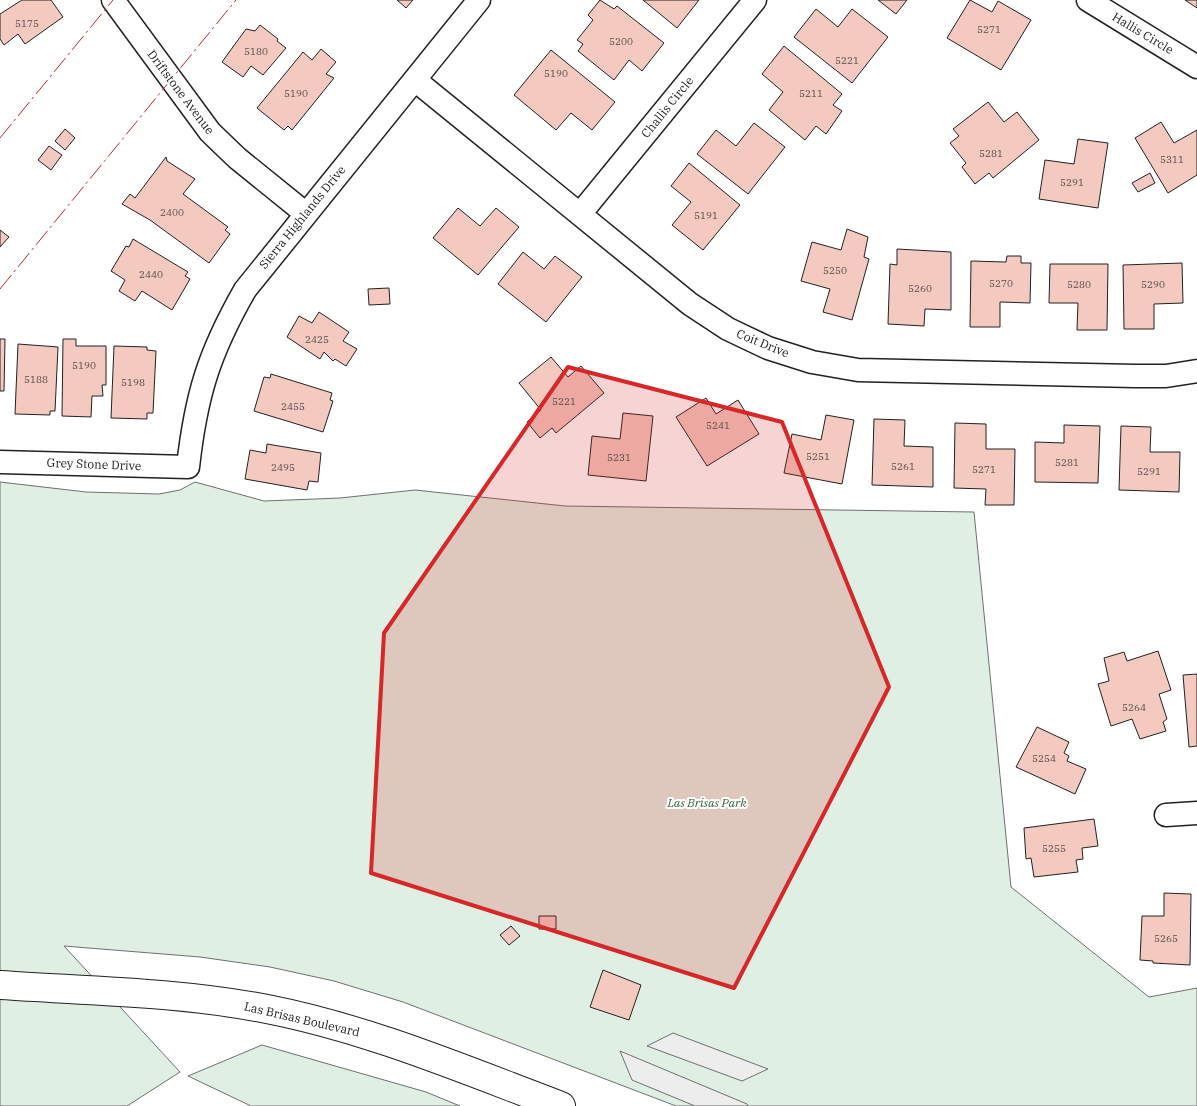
<svg xmlns="http://www.w3.org/2000/svg" width="1197" height="1106" font-family="'IBM Plex Serif',serif">
<style>
.green{fill:#e0efe3;stroke:#6f6f6f}
.parking{fill:#ededed;stroke:#6f6f6f}
.building{fill:#f3c9c0;stroke:#222}
.lines{fill:none;stroke-linecap:round;stroke-linejoin:round}
.street-casing{stroke:#222;stroke-width:25}
.secondary-casing{stroke:#222;stroke-width:30}
.street{stroke:#fff;stroke-width:22}
.secondary{stroke:#fff;stroke-width:28}
.power{stroke:#c62828;stroke-width:1;stroke-dasharray:18 4 2.5 4;stroke-linecap:butt}
.marked{fill:#d62828;fill-opacity:0.2;stroke:#d62828;stroke-width:4;stroke-linejoin:round}
.labels{text-anchor:middle;dominant-baseline:central;stroke-width:4;stroke-linejoin:round;paint-order:stroke}
.number-label{font-size:10px;fill:#564c4a}
.street-label{font-size:12px;fill:#222;stroke:#fff}
.park-label{font-size:12px;font-style:italic;fill:#2f5e38;stroke:#fff}
</style>
<rect width="100%" height="100%" fill="#fff"/>
<path class="green" d="M0 482 86 492 159 494 180 490 195 482 264 501 340 498 415 490 565 506 974 512 1011 887 1149 997 1197 988V1106H676L403 1002 334 981 270 967 200 957 64 946 180 1072 127 1106H0Z
M262 1045 426 1092 460 1106H251L188 1076Z"/>
<path class="parking" d="M673 1033 768 1069 742 1081 647 1046Z
M620 1051 747 1104 748 1106H695L632 1080Z"/>
<path class="building" d="M22 0H51L63 17 25 44 18 34 4 45 0 39V14Z
M397 0H413L406 8Z
M600 0 614 9 617 6 664 43 642 71 629 60 614 80 578 51 583 44 577 40 593 20 588 15Z
M643 0H699L677 28Z
M878 0H907L896 14Z
M970 0 992 12 998 1 1031 20 1001 70 947 38Z
M1185 0H1197V8Z
M816 9 838 27 852 9 888 37 852 83 794 37Z
M260 25 278 39 277 41 286 48 263 75 251 66 243 77 222 62 246 29 255 31Z
M784 46 842 94 833 105 842 111 826 134 816 126 805 140 769 110 783 92 762 74Z
M321 49 336 62 326 74 334 78 292 130 288 126 284 130 257 108 303 52 312 60Z
M551 50 615 102 592 130 571 113 556 130 514 95Z
M988 102 1004 122 1017 112 1039 140 993 178 989 173 975 184 962 167 966 163 950 143 959 136 953 129Z
M1161 122 1174 143 1197 130V175L1168 193 1135 138Z
M754 123 785 147 748 194 697 154 716 130 736 146Z
M65 129 75 138 65 150 55 141Z
M1078 139 1108 143 1098 208 1039 199 1045 160 1074 164Z
M49 146 62 155 51 170 38 160Z
M166 157 167 161 195 179 183 194 228 227 225 230 230 234 209 263 150 220 122 204 130 194 135 198Z
M689 163 740 205 703 250 672 225 691 202 671 186Z
M1150 173 1155 183 1138 192 1132 183Z
M458 208 480 226 496 208 519 227 478 275 433 238Z
M847 229 868 237 864 257 869 259 852 320 823 312 830 289 801 281 812 242 841 250Z
M0 230 9 237 0 247Z
M133 239 188 272 185 276 190 279 172 310 142 291 135 301 119 291 125 280 111 271 126 246 129 247Z
M897 249 951 252V310L925 309 924 326 888 324 890 264 897 265Z
M523 252 544 269 555 256 582 277 546 322 498 284Z
M1007 256H1021V263H1031L1030 303 1000 302V327H970L971 261 1006 262Z
M1182 263 1183 303 1154 304V329H1124L1123 265Z
M1050 264H1108L1107 330H1077L1078 303H1049Z
M389 288 390 304 369 305 368 289Z
M319 312 349 332 343 341 357 349 346 366 335 359 333 361 324 352 320 359 287 337 299 316 312 323Z
M0 339H5L4 391H0Z
M63 339H76V346H106V385H102L103 396H92L91 417 62 416Z
M18 344 58 347 55 411H50V415L15 414Z
M114 346 147 347V350L156 351 153 413H147V419L111 418Z
M551 357 568 377 581 366 604 393 556 433 552 428 540 438 527 422 541 410 519 383Z
M271 374 332 393 330 400 333 401 323 432 254 411 264 377 270 378Z
M706 398 716 414 738 400 759 434 707 466 676 417Z
M623 413 653 416 646 481 588 475 592 436 620 439Z
M826 415 854 420 842 484 784 473 792 434 821 440Z
M874 419 905 420 904 446 933 447V487L872 485Z
M955 423 986 424V449H1015L1014 505H985L986 489 954 488Z
M1064 425 1100 426 1098 483 1035 482V442L1064 443Z
M1121 426 1151 427 1150 452H1180L1179 492 1119 490Z
M267 444 321 453 318 482 309 481 307 490 245 479 250 450 266 453Z
M1158 651 1171 690 1159 694 1167 719 1163 722 1166 731 1140 739 1132 719 1111 726 1098 684 1109 681 1104 658 1124 652 1127 661Z
M1197 674V746L1189 747 1183 675Z
M1037 727 1069 742 1064 753 1069 756 1067 761 1086 769 1075 794 1016 767Z
M1094 819 1098 846 1082 848 1083 859 1076 860 1078 872 1034 877 1031 858 1026 859 1024 828Z
M1164 893 1191 894 1190 965 1153 963V961L1140 960 1142 916H1164Z
M539 916H556V929H539Z
M511 926 520 936 509 945 500 935Z
M603 970 641 985 629 1020 590 1007Z"/>
<g class="lines">
<defs>
<path id="street" d="M113 0 210 132 237 158 305 213
M1088 0 1197 67
M415 80 690 304 728 329 768 348 812 362 858 370 1135 376H1166L1197 371
M580 214 755 0
M0 462 188 467C196 395 209 353 245 290L479 0
M1166 815 1197 813"/>
<path id="secondary" d="M0 985C89 991 180 992 267 1009 369 1029 465 1070 561 1106"/>
</defs>
<use href="#street" class="street-casing"/>
<use href="#secondary" class="secondary-casing"/>
<use href="#street" class="street"/>
<use href="#secondary" class="secondary"/>
<path class="power" d="M0 138 113 0
M0 289 236 0"/>
</g>
<path class="marked" d="M568 367 782 422 889 687 734 988 371 873 384 633Z"/>
<g class="labels">
<g class="number-label">
<text x="27" y="23">5175</text>
<text x="989" y="29">5271</text>
<text x="621" y="41">5200</text>
<text x="256" y="51">5180</text>
<text x="847" y="60">5221</text>
<text x="556" y="73">5190</text>
<text x="296" y="93">5190</text>
<text x="811" y="93">5211</text>
<text x="991" y="153">5281</text>
<text x="1172" y="159">5311</text>
<text x="1072" y="182">5291</text>
<text x="172" y="212">2400</text>
<text x="706" y="215">5191</text>
<text x="835" y="270">5250</text>
<text x="151" y="274">2440</text>
<text x="1001" y="283">5270</text>
<text x="1079" y="284">5280</text>
<text x="1153" y="284">5290</text>
<text x="920" y="288">5260</text>
<text x="317" y="339">2425</text>
<text x="84" y="365">5190</text>
<text x="36" y="379">5188</text>
<text x="133" y="382">5198</text>
<text x="564" y="401">5221</text>
<text x="293" y="406">2455</text>
<text x="718" y="425">5241</text>
<text x="818" y="456">5251</text>
<text x="619" y="457">5231</text>
<text x="1067" y="462">5281</text>
<text x="903" y="466">5261</text>
<text x="283" y="467">2495</text>
<text x="984" y="469">5271</text>
<text x="1149" y="471">5291</text>
<text x="1134" y="707">5264</text>
<text x="1044" y="758">5254</text>
<text x="1054" y="848">5255</text>
<text x="1166" y="938">5265</text>
</g>
<g class="street-label">
<text transform="translate(1143 33) rotate(31)">Hallis Circle</text>
<text transform="translate(181 92) rotate(53)">Driftstone Avenue</text>
<text transform="translate(667 107) rotate(-51)">Challis Circle</text>
<text transform="translate(302 217) rotate(-51)">Sierra Highlands Drive</text>
<text transform="translate(763 343) rotate(22)">Coit Drive</text>
<text transform="translate(94 464) rotate(2)">Grey Stone Drive</text>
<text transform="translate(302 1019) rotate(13)">Las Brisas Boulevard</text>
</g>
<g class="park-label">
<text x="707" y="802">Las Brisas Park</text>
</g>
</g>
</svg>
